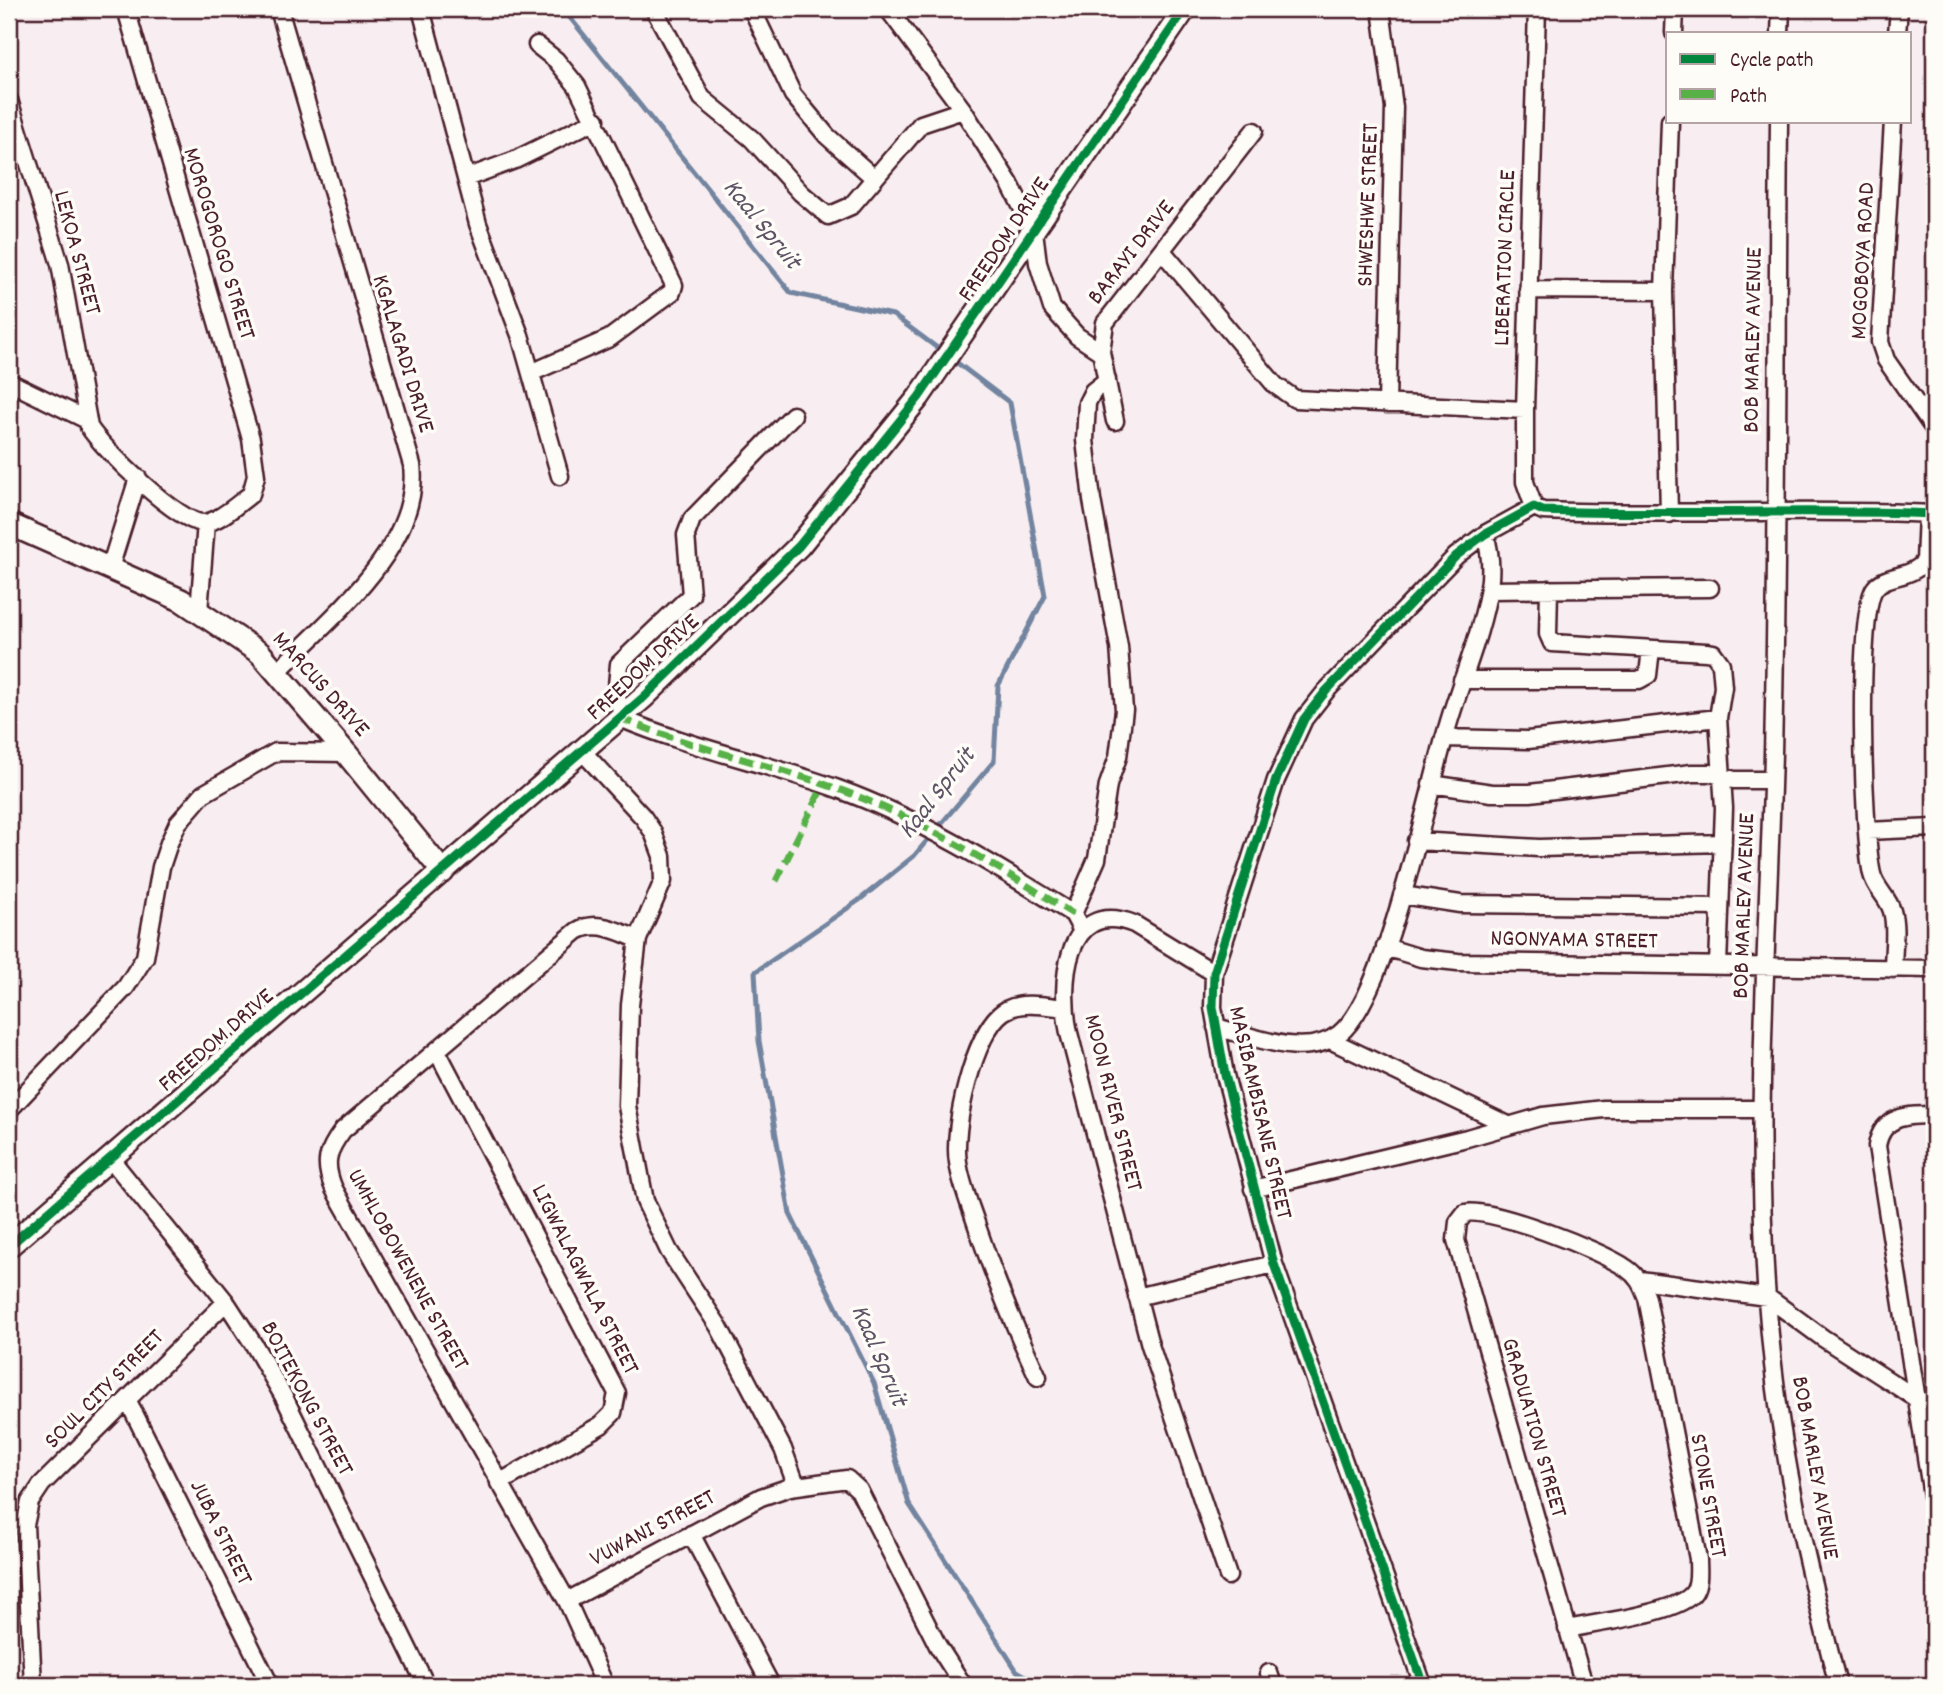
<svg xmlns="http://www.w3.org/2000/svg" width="1943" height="1694" font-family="Dekko,sans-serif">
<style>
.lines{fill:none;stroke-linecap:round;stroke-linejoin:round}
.stream{stroke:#72849f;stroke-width:5}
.street-casing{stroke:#4a1f2b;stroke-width:21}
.secondary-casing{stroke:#4a1f2b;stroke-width:26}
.street{stroke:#fdfcf7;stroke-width:16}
.secondary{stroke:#fdfcf7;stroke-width:21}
.quiet{stroke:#57b146;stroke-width:7;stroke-dasharray:14 7;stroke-linecap:butt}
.cycleway-casing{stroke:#fdfcf7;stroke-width:13}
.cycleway{stroke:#00873e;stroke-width:9}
.labels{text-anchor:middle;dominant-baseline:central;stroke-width:7;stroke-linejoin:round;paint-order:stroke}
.street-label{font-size:24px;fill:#4a1f2b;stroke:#fdfcf7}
.water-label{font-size:26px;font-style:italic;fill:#5e5265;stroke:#fdfcf7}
</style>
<rect width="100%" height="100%" fill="#f8eef1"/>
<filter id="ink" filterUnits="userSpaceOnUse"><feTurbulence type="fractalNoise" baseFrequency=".0143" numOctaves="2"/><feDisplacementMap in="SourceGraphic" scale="14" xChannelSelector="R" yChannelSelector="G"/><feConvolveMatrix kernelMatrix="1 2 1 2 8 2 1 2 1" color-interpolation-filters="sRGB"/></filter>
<g filter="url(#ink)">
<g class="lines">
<path class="stream" d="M563 9 791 293 893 315 944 353
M952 359 1010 403 1045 596 998 686 994 761 914 856 858 901 755 972 759 1041 790 1214 874 1383 909 1504 1017 1671 1041 1685"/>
<defs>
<path id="street" d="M421 9 478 224 520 335 560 476
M654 9 702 98 752 139 801 193 828 216 851 206 921 124 963 110
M752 9 793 95 827 136 873 177
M888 9 963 110 1010 184 1034 231 1038 263 1052 308 1077 336 1101 352
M1381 9 1394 107 1387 404
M1674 33 1675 9
M1780 33 1781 9
M1897 33 1899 9
M9 100 60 264 89 427C102 448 181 526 205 523 220 521 239 503 251 494L256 476 251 439 126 9
M1779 121C1777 331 1778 542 1773 753 1768 950 1751 1148 1771 1345 1782 1461 1809 1573 1838 1685
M1893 121 1880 342 1886 360 1934 429
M466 178 515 160 596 120
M1163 252 1275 385 1295 399 1525 410
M1528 290 1664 291
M531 373 610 338 672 292 674 285 577 86 556 60 537 45
M9 382 87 420
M1115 421 1101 352 1105 323 1254 131
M1534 507 1525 482V410L1537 9
M1669 514 1664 291 1670 121
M110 568 138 478
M1549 589 1548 634 1552 643 1706 652 1713 653 1721 664 1723 687 1718 718 1724 808 1718 965
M1489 590 1710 588
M199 611 206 523
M277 672C329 619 422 546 412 465L279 9
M1462 680H1639L1648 675 1651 649
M623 715 616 696 619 664 691 595 686 535 692 519 793 415
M620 718C691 748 766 763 838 789 921 819 999 868 1073 914
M1444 738 1528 740 1718 718
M582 751 643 817 653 832 662 856 663 881 638 939 630 1005 627 1106 645 1201 669 1251 719 1327 783 1449 794 1479 790 1487
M1431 784 1492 793H1530L1692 773H1711L1734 780H1772
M1867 831 1934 828
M1416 841 1539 848 1723 843
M1402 895 1460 904 1720 907
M1081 929 1073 914 1097 859 1108 785 1118 757 1124 710 1119 647 1092 500 1085 440 1087 403 1093 391 1107 380
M1385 947 1421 958 1458 962 1934 969
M1893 969C1893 951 1897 928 1892 911 1888 897 1875 888 1872 874 1863 837 1856 612 1875 588 1886 573 1910 580 1925 561L1927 514
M1214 973 1134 924C1064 897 1059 987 1069 1033L1150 1345 1228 1576
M1216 1027C1252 1036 1305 1060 1339 1034 1387 997 1428 790 1448 725 1461 680 1482 633 1489 587 1492 569 1490 551 1485 534
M1330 1040 1508 1125
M437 1051 617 1393 613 1413 601 1425 499 1483
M9 1110 126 987 145 957 161 867 169 843 178 823 203 794 276 752 346 753
M1934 1115C1908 1115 1882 1115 1877 1146L1934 1508
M110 1158 226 1302 254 1345 285 1399 426 1685
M1253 1189 1467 1138 1543 1116 1604 1109H1760
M1640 1280 1767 1297 1823 1338 1917 1399 1934 1406
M1137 1297 1274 1264
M1038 1377C1015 1328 995 1280 978 1229 971 1207 961 1185 958 1162 952 1129 974 1032 1003 1012 1020 1000 1046 1006 1065 1008
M128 1401 270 1685
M691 1534 771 1685
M567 1601 761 1497 790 1487 847 1479 859 1490 938 1646 963 1685
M1567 1629C1594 1623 1681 1613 1694 1592 1700 1582 1698 1570 1698 1559L1647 1298C1642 1285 1638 1276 1626 1268 1602 1251 1491 1207 1465 1213L1458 1222 1456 1240 1584 1685
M1269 1673 1273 1685
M33 1685 25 1525 30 1502 42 1484 226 1302
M605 1685 567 1601 334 1189C323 1163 327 1151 343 1130L577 931C597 919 618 932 638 939
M1423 1685 1274 1264 1225 1075 1213 1007 1214 973 1276 780 1304 719 1326 691 1456 556 1485 534 1534 507 1543 511C1674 516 1804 508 1934 514"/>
<path id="secondary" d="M9 524 181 600 260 653 346 753 443 872
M9 1246 644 697 799 546 919 397 1185 9"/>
</defs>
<use href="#street" class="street-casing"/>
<use href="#secondary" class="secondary-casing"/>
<use href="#street" class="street"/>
<use href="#secondary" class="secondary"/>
<path class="quiet" d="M620 718C691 748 766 763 838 789 921 819 999 868 1073 914
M776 881 824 784"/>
<defs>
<path id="cycleway" d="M9 1246 644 697 799 546 919 397 1185 9
M1423 1685 1274 1264 1225 1075 1213 1007 1214 973 1276 780 1304 719 1326 691 1456 556 1485 534 1534 507 1543 511C1674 516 1804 508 1934 514"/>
</defs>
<use href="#cycleway" class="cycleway-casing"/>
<use href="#cycleway" class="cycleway"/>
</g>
</g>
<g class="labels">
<g class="street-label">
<text transform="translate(1369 205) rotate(-88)">SHWESHWE STREET</text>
<text transform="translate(1005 240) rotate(-56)">FREEDOM DRIVE</text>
<text transform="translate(218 244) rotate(73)">MOROGOROGO STREET</text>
<text transform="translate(76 253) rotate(75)">LEKOA STREET</text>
<text transform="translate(1132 253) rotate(-52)">BARAYI DRIVE</text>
<text transform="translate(1506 258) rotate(-88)">LIBERATION CIRCLE</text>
<text transform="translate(1864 261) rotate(-87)">MOGOBOYA ROAD</text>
<text transform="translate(1754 340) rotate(-89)">BOB MARLEY AVENUE</text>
<text transform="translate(402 354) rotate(73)">KGALAGADI DRIVE</text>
<text transform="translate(644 668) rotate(-43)">FREEDOM DRIVE</text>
<text transform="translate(320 685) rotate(48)">MARCUS DRIVE</text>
<text transform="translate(1745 906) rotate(-88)">BOB MARLEY AVENUE</text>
<text transform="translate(1574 941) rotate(1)">NGONYAMA STREET</text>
<text transform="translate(217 1041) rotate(-41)">FREEDOM DRIVE</text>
<text transform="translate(1112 1103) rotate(76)">MOON RIVER STREET</text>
<text transform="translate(1259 1113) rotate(77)">MASIBAMBISANE STREET</text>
<text transform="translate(407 1270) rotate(61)">UMHLOBOWENENE STREET</text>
<text transform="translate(584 1280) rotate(63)">LIGWALAGWALA STREET</text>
<text transform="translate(105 1390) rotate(-45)">SOUL CITY STREET</text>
<text transform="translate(306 1399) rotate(62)">BOITEKONG STREET</text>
<text transform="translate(1533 1428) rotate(74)">GRADUATION STREET</text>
<text transform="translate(1814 1468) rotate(80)">BOB MARLEY AVENUE</text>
<text transform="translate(1707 1496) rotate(80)">STONE STREET</text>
<text transform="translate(653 1529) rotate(-28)">VUWANI STREET</text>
<text transform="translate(220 1533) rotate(64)">JUBA STREET</text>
</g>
<g class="water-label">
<text transform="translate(761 225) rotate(51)">Kaal Spruit</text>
<text transform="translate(938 794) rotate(-52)">Kaal Spruit</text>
<text transform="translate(878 1356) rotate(67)">Kaal Spruit</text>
</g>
</g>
<rect width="1943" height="1694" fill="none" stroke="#fdfcf7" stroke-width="35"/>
<rect x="18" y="18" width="1908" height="1659" fill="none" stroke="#4a1f2b" stroke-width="2.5" filter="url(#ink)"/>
<rect x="1666" y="32" width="245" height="91" fill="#fdfcf7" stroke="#b5a4a5" stroke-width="2"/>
<rect x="1680" y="54" width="35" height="10" fill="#00873e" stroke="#b5a4a5" stroke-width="2"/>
<text x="1730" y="66" font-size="21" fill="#4a1f2b">Cycle path</text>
<rect x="1680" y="89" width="35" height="10" fill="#57b146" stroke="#b5a4a5" stroke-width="2"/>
<text x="1730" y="102" font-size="21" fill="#4a1f2b">Path</text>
</svg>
